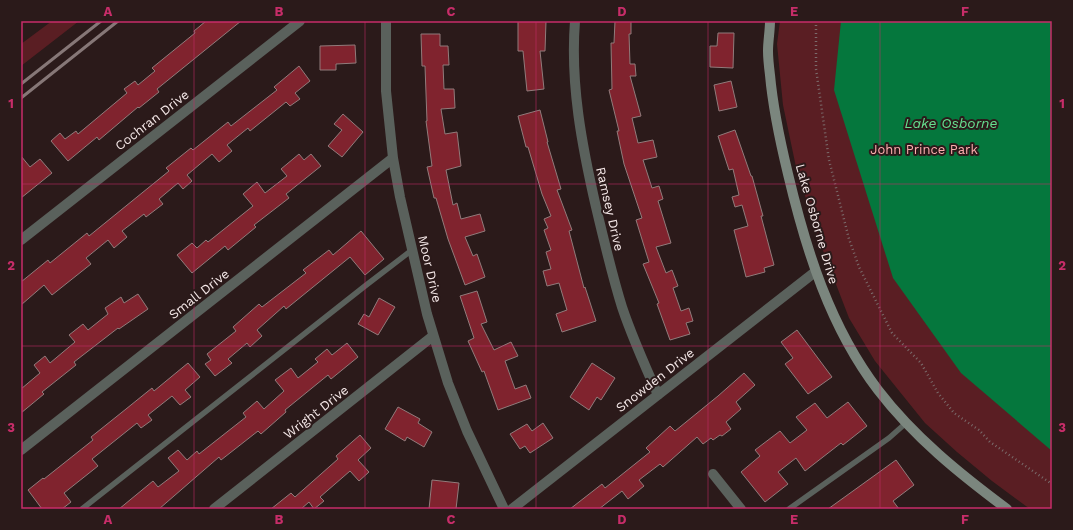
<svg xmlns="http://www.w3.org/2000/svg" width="1073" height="530" font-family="'Work Sans',sans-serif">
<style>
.green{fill:#5a1e23}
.water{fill:#05773d}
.building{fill:#80232e;stroke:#917b7b}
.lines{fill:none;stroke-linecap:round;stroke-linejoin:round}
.path{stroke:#7b6c6c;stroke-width:2.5;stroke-dasharray:1 3;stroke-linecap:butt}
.lane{stroke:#5a615c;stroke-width:5.5}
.street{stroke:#5a615c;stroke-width:10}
.secondary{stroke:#7b867e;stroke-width:10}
.rail{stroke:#867777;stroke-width:3}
.grid{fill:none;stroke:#c72d69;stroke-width:1;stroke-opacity:0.55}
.labels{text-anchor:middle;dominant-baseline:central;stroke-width:4;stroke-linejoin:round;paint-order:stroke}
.street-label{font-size:13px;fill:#f4e7e7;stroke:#2b1a1a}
.park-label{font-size:13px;fill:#fdadae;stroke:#2b1a1a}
.water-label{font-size:14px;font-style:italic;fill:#66e090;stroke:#2b1a1a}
.neatline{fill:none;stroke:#c72d69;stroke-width:1.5}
.grid-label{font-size:13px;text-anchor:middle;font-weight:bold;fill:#c72d69}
</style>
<rect width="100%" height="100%" fill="#2b1a1a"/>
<path class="green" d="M52 21H79L21 66V44Z
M780 21H1052V509H1030L992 481 957 452 925 423 875 361 849 318 819 240 796 167 783 105 777 44Z"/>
<path class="water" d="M841 21H1052V451L961 373 893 278 834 90Z"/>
<path class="building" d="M206 21H241L157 89 159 92 139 108 138 107 99 140 97 137 68 161 51 141 60 133 65 139 76 131 78 134 127 93 124 89 135 81 138 85 155 71 152 68 195 33 194 31Z
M518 21H546L545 51H540L544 89 527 91 523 51H518Z
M615 21H631V34H629L630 64H635L636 76H630L641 116 632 118 638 143 653 140 657 157 643 160 652 188 659 186 663 199 658 201 671 243 656 247 666 273 672 270 678 286 673 288 681 311 689 308 693 321 686 323 690 334 670 340 657 304 659 303 643 264 649 262 636 220 642 218 624 164 617 131H619L609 90 612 89 611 43H614Z
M718 33H734L733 68 710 67V46H717Z
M421 34H440V46H448L449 65H443L444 89H454L455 108 441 109 445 134 457 132 461 166 446 170 453 205 457 203 461 219 480 214 485 231 465 237 473 256 477 254 485 277 465 285 448 239 436 198H434L427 167 432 166 426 121H427L425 66H422Z
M355 45 356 63 336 64V70H320V46Z
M299 66 310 81 295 93 300 99 290 106 286 102 250 131 248 128 227 145 232 151 219 162 212 154 187 175 192 181 183 189 178 183 159 199 163 204 146 217 144 214 122 231 127 237 114 248 108 240 86 258 91 264 52 295 44 285 21 305V282L48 260 50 263 87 233 89 236 169 171 166 168 191 148 193 150 228 122 231 126 277 90 274 87Z
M731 81 737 107 719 111 714 85Z
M540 110 548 142H547L561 189 557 190 572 230 569 231 584 288 585 287 596 321 562 332 556 314 567 310 559 283 547 286 543 271 551 269 546 252 551 250 544 230 548 228 544 219 551 216 542 194 528 147H526L518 116Z
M343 114 363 132 342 157 328 146 342 130 334 124Z
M735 130 751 176H752L763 216H761L774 265 764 268 765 272 746 277 734 230 748 226 742 205 735 207 732 197 739 195 733 169 729 170 718 136Z
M299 154 304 160 311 154 321 166 286 194 289 198 254 225 256 227 228 250 225 246 192 273 177 255 192 243 197 248 206 240 208 242 253 206 243 194 257 182 265 193 287 176 281 169Z
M21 156 30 167 40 159 52 173 21 198Z
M361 231 384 259 365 275 350 257 286 309 284 306 257 330 262 336 250 347 247 343 228 359 232 363 215 376 205 364 211 360 207 354 236 331 233 327 259 304 262 307 306 273 303 270 329 250 333 255Z
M477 291 487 322 481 324 494 350 511 342 518 356 505 361 515 389 526 385 531 398 498 410 484 371 482 372 468 341 474 338 460 296Z
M138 294 148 309 119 329 118 328 74 362 76 365 42 392 44 394 21 413V389L40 373 34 365 45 356 50 363 75 342 69 335 83 324 88 330 108 314 105 308 121 297 124 303Z
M379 298 395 307 378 335 358 324 364 314 369 317Z
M797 330 832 377 808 394 785 364 793 358 781 342Z
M347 343 358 357 331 379 328 375 285 410 286 412 261 434 258 431 221 460 219 457 159 509H119L153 481 158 487 179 471 168 458 178 450 187 460 197 451 199 454 246 417 243 413 257 401 264 409 284 391 275 380 291 368 298 378 318 362 315 359 327 349 332 355Z
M188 363 200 377 185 390 191 397 180 405 172 396 148 415 152 420 141 428 137 423 92 459 98 466 64 493 71 502 62 509H42L28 490 43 478 44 479 93 440 91 437 126 409 152 388 154 391Z
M592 363 615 378 601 400 597 397 589 410 570 397Z
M744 373 755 385 736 402 741 409 726 422 731 429 722 436 720 435 713 440 711 438 703 444 697 437 663 467 660 464 639 480 644 486 628 499 622 491 599 509H570L602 484 605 488 650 452 646 448 670 426 675 431 718 396Z
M848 402 867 426 843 445 841 443 805 471 796 458 778 472 788 484 765 502 741 472 760 456 755 450 780 431 790 443 807 430 796 417 815 403 827 418Z
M398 407 420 419 418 423 432 432 424 447 407 437 405 441 385 429Z
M543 423 553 438 530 453 525 446 520 449 510 434 527 424 532 431Z
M360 435 371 448 358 460 369 472 359 481 350 471 320 497 324 501 314 509 309 502 301 509H271L291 493 295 497 338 459 336 456Z
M896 460 914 485 893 501 899 509H828Z
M432 480 459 483 456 509H429Z"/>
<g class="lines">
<path class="path" d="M816 21V69L829 160 849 239 859 267 892 333 921 363 938 393 954 413 979 430 990 442 1052 484"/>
<path class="lane" d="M82 509 365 286 412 250
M789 509 889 438 906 423"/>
<path class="street" d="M386 21V91L393 158 400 197 427 314 448 383 467 431 504 509
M575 21C570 84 582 146 596 207 604 241 612 275 622 307 632 337 645 366 658 395
M21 240 300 21
M21 450 393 158
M713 474 741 509
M214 509 433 336
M512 509 815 272"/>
<path class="secondary" d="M770 21C770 31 768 41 768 51 768 59 769 67 770 75 773 109 780 141 788 174 806 250 830 327 878 390 914 437 960 474 1007 509"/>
<path class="rail" d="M21 84 101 21
M21 98 118 21"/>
</g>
<path class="grid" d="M194 21V509M365 21V509M536 21V509M708 21V509M880 21V509M21 184H1052M21 346H1052"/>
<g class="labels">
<g class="street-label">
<text transform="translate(152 120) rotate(-38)">Cochran Drive</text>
<text transform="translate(610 209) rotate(77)">Ramsey Drive</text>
<text transform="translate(817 224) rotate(74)">Lake Osborne Drive</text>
<text transform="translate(430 269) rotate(77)">Moor Drive</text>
<text transform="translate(199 294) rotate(-38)">Small Drive</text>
<text transform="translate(655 380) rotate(-38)">Snowden Drive</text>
<text transform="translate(316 412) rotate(-38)">Wright Drive</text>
</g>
<g class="park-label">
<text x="924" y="149">John Prince Park</text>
</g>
<g class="water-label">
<text x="951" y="123">Lake Osborne</text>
</g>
</g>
<rect width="1073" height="530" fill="none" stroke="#2b1a1a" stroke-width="44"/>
<rect x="22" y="22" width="1029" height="486" class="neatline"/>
<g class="grid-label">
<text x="108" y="16">A</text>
<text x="279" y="16">B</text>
<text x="451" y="16">C</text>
<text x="622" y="16">D</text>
<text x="794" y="16">E</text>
<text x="965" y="16">F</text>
<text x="11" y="108">1</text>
<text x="1062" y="108">1</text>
<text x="11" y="270">2</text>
<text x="1062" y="270">2</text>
<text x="11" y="432">3</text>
<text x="1062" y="432">3</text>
<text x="108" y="524">A</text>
<text x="279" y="524">B</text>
<text x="451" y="524">C</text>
<text x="622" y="524">D</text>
<text x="794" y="524">E</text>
<text x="965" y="524">F</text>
</g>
</svg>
